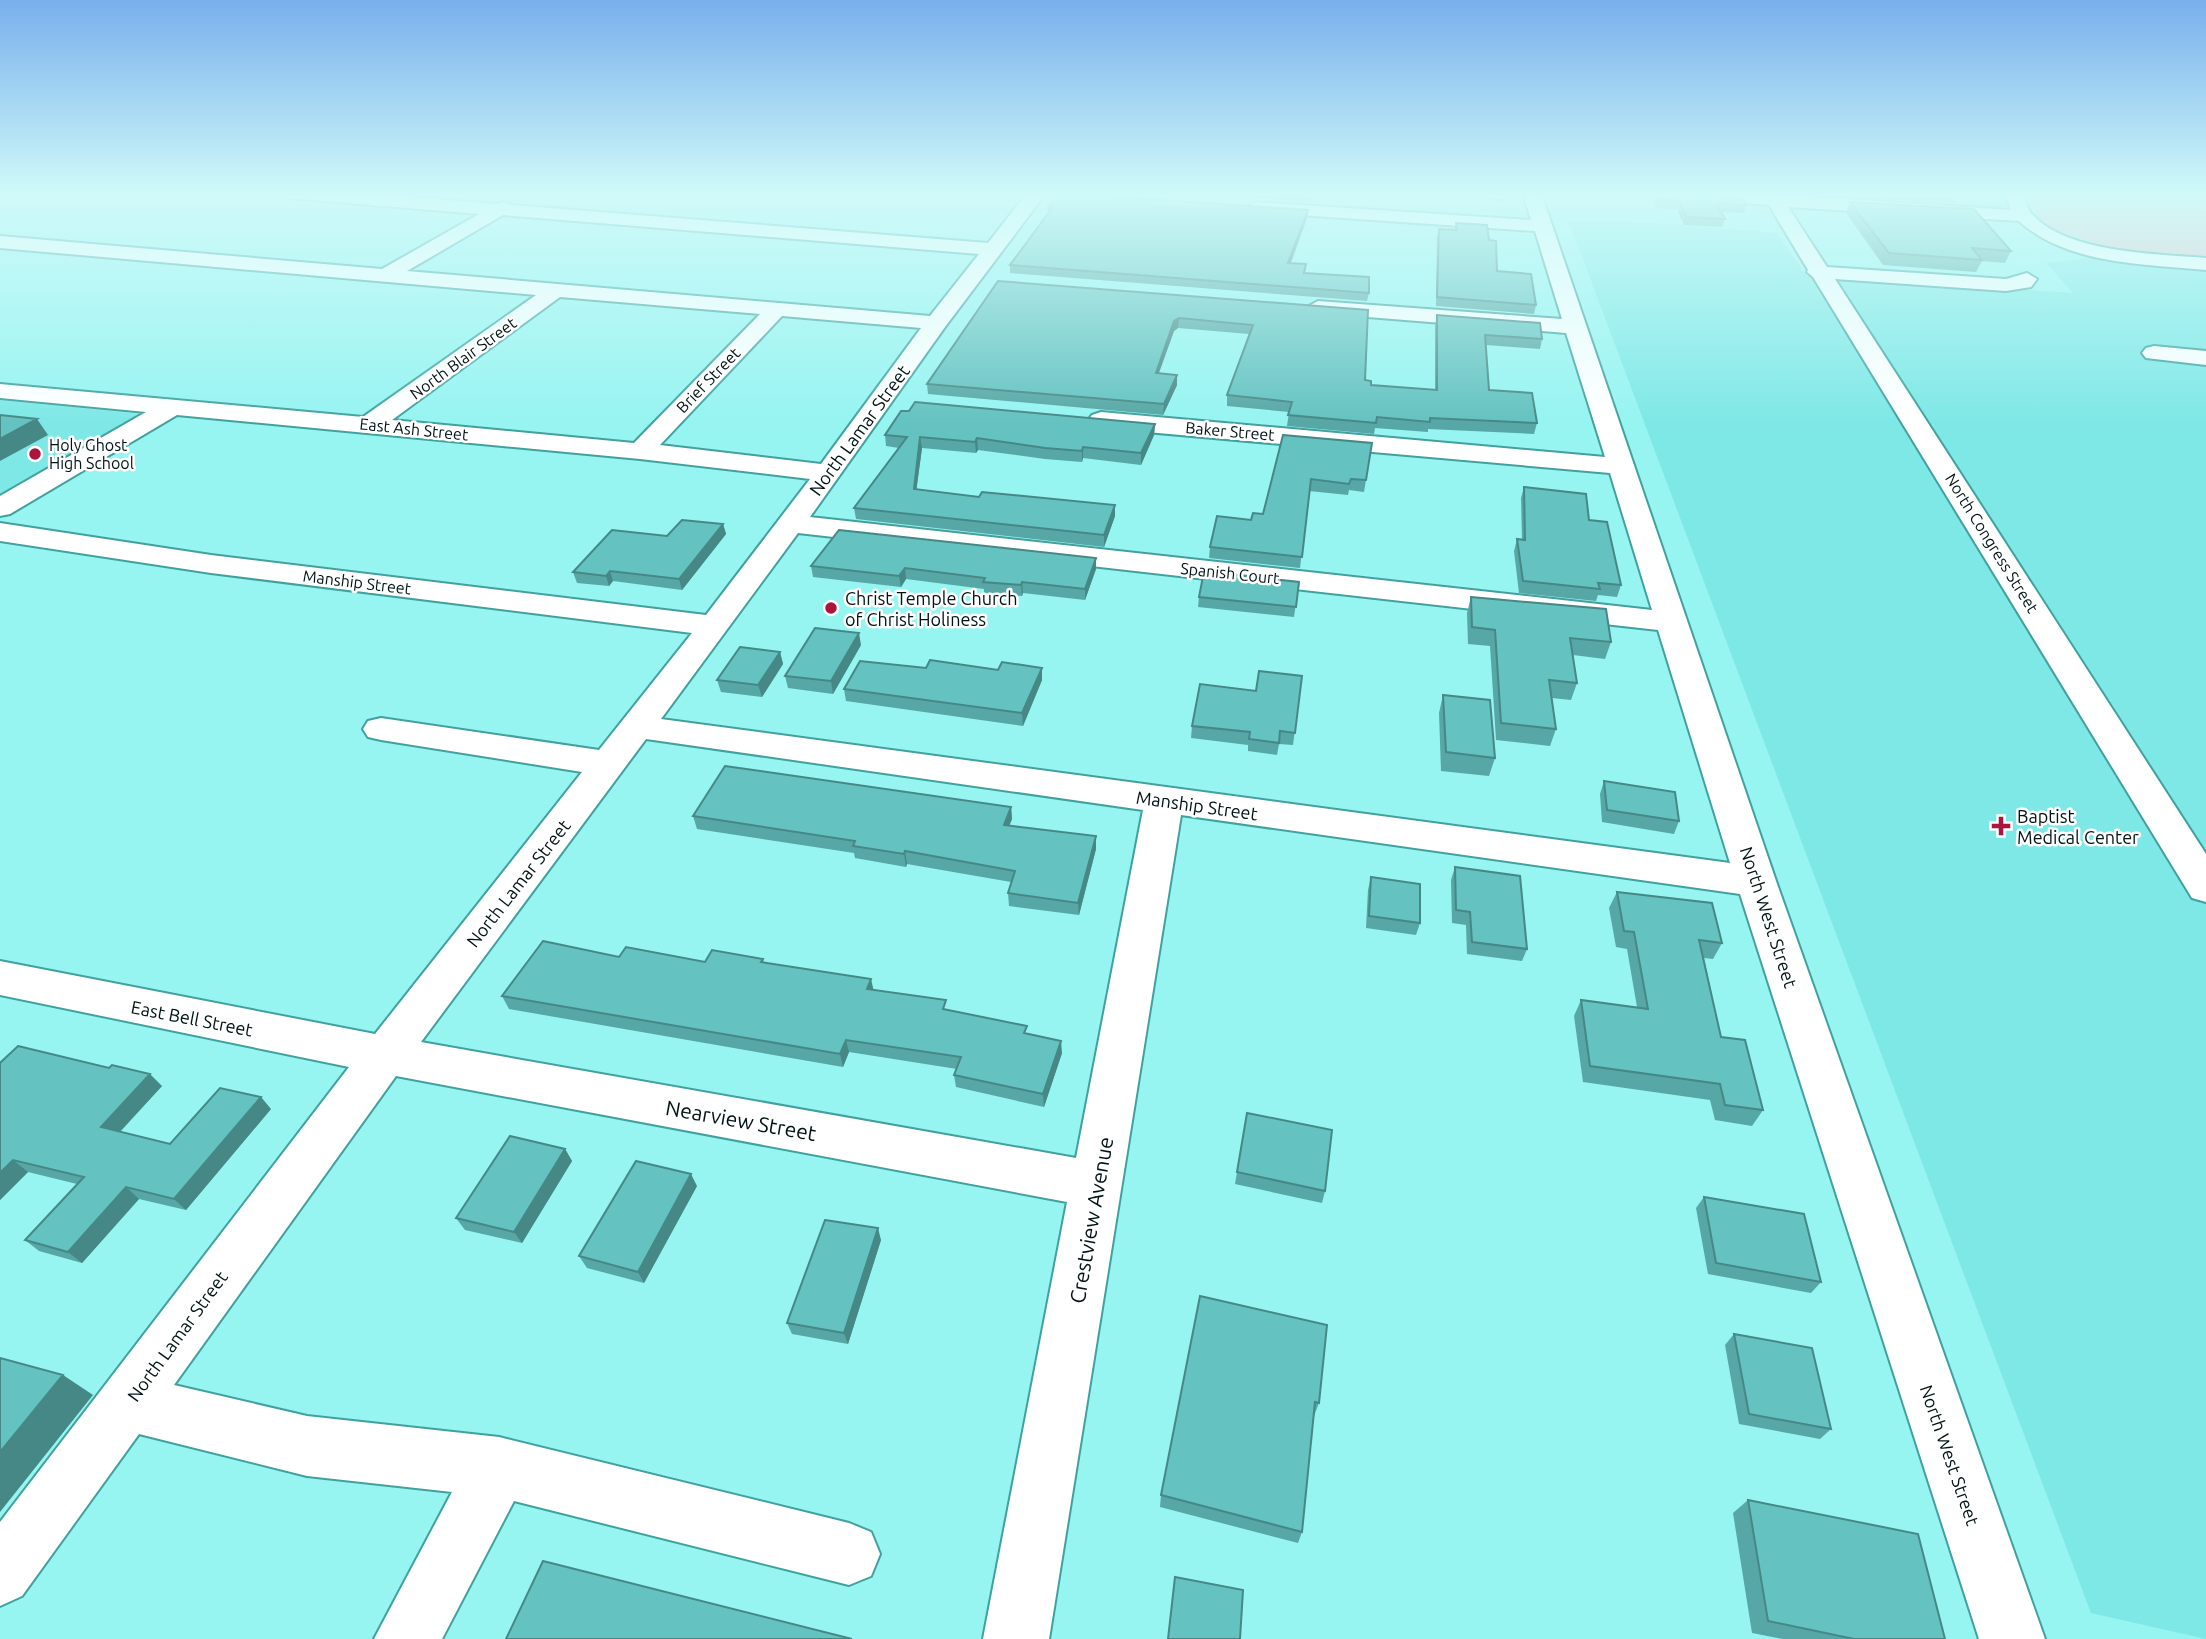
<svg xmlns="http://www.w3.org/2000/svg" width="2206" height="1639" font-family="Ubuntu,sans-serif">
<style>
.built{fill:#7ee8e6}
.green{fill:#f2bdc1}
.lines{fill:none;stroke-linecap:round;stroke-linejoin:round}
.minor-casing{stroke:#41a19f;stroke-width:4}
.minor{fill:#fff;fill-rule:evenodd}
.wall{fill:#56a7a5}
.shaded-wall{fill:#468886}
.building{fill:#64c2c0;stroke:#468886;stroke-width:2}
.poi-dot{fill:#aa143d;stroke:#fff;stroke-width:2.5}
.labels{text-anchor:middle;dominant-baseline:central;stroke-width:5;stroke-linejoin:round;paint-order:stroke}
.far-street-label{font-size:16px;fill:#011313;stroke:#fff}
.far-poi-label{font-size:16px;fill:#011313;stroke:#fff;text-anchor:start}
.street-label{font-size:18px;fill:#011313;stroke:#fff}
.poi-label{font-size:18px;fill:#011313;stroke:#fff;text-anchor:start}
.near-street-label{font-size:21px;fill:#011313;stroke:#fff}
</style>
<rect width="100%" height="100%" fill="#96f4f1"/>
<path class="built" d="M1711 193H2006L2008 209 2007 211Z
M1569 222 1654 223 1776 233 1807 276 2073 293 2046 263 2089 258 2206 268V1639L2091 1613Z
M0 400 140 414 0 494Z"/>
<path class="green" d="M2027 193H2206V258L2115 249 2052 229 2042 225Z"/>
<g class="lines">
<defs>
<path id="minor" d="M280 193H362L496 204 504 202 512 205 988 243 1027 193H1046L945 327 810 517 1652 610 1610 473 1101 428 1092 425 1088 420 1092 415 1101 412 1605 457 1566 333 1318 313 1307 307 1318 301 1562 319 1535 231 1256 212 1247 207 1256 202 1531 220 1523 193H1541L1776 881 2045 1639H1979L1740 894 1181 815 1049 1639H983L1067 1202 396 1076 174 1385 307 1416 499 1437 849 1523 871 1532 880 1554 871 1576 849 1585 514 1501 442 1639H374L452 1492 307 1476 139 1434 22 1596 0 1606V1522L349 1067 0 995V961L375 1034 582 772 381 740 368 737 363 729 368 721 381 718 599 750 692 633 211 573 0 541V523L211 555 706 615 810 479 640 459 177 415 10 514 0 516V496L146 412 0 398V384L363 417 536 295 0 248V236L382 269 479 214 289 198ZM503 215 979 254 930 316 407 271ZM560 297 760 314 634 443 392 420ZM782 316 921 328 821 464 660 445ZM798 533 1658 630 1730 863 661 719ZM646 739 1143 810 1076 1158 421 1042Z
M1481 193H1512V194L1503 199 1484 197Z
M1652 193H1752L2011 210 2005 193H2023C2025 200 2027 208 2031 213 2064 253 2158 254 2206 258V270C2145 264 2067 265 2019 221L1788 207 1827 267 2006 279 2027 273 2037 279 2031 287 2006 291 1835 279 2206 854V902L2192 898 1813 277 1807 272 1808 270 1769 205 1661 198Z
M2154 346 2206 351V365L2146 358 2142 353 2146 348Z"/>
</defs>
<use href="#minor" class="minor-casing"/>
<use href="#minor" class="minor"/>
</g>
<path class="wall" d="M1189 193H1316L1312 202Z
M1651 193H1655L1746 205 1744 213 1721 212 1725 219 1722 227 1684 225 1677 209 1656 208 1651 195Z
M1833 193H1958L1954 204 1834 196Z
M1850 202 2011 251 2005 263 1982 261 1976 272 1883 265 1846 213Z
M1048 208 1308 210 1307 218 1290 263 1305 273 1369 293 1367 301 1010 273V265L1048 214Z
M1456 223 1489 240 1497 271 1536 305 1534 314 1436 306 1437 238 1439 229 1455 230Z
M998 281 1368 310 1365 380 1371 385 1435 390V325L1437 315 1542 339 1540 349 1486 345 1489 390 1537 423 1534 434 1428 429V432L1375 428 1374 434 1287 426 1289 412 1227 406V395L1249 334 1178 328 1174 331 1159 373 1177 385 1163 415 928 394 927 384Z
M1155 424 1154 435 1141 465 1083 458 1082 462 1045 459 978 450 976 453 922 448 916 490 1115 516 1104 547 856 519 854 508 899 448 886 446 885 435Z
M1283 435 1372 443 1364 492 1349 490 1348 495 1309 491 1300 568 1209 558 1210 547 1263 514Z
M1524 487 1589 520 1621 585 1617 597 1598 595 1596 601 1519 593 1514 551 1517 539 1522 540 1521 498Z
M723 524 726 534 682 590 613 581 609 586 577 583 573 572 667 536Z
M1096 558V569L1085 600 1023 593 1022 596 984 593V589L906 579 901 587 813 577 811 566Z
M1299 582 1294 617 1198 607 1199 597Z
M1471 597 1611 642 1605 659 1573 655 1577 683 1571 700 1552 698 1556 729 1550 746 1496 740 1490 646 1468 644 1467 613Z
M861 645 833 694 788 688 785 676Z
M780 652 783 664 762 697 721 692 717 680Z
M926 668 998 670 1042 668V680L1023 726 846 701 844 689Z
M1302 676 1293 745 1279 744 1277 755 1248 751V745L1191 738 1192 726 1256 691Z
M1443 695 1495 758 1489 776 1441 771 1439 713Z
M1604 781 1679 821 1674 834 1602 822 1600 794Z
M1011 807 1012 819 1009 825 1096 849 1079 915 1009 906 1008 893 1011 882 907 864 906 867 855 858 854 853 697 829 693 816Z
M1455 867 1527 949 1522 961 1467 954 1466 925 1452 923 1451 880Z
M1371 877 1420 923 1416 935 1366 928 1368 890Z
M1617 892 1722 943 1713 959 1704 958 1721 1037 1763 1110 1752 1126 1715 1120 1710 1100 1583 1082 1574 1016 1581 1000 1637 1007 1627 949 1616 947 1609 908Z
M619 957 705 962 763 959 764 962 874 990 947 1010 1027 1034 1062 1053 1044 1107 956 1087 954 1075 957 1069 849 1052 843 1067 509 1009 502 996Z
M0 1063 162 1086 120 1132 170 1144 271 1109 186 1210 139 1199 82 1263 39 1251 25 1240 77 1184 28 1172 0 1200Z
M1247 1113 1325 1191 1322 1203 1235 1184Z
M565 1149 572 1161 522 1243 465 1230 456 1218Z
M697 1186 644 1283 587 1268 579 1256Z
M1704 1197 1821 1282 1811 1293 1708 1274 1696 1208Z
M881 1240 848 1344 792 1334 787 1323Z
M1327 1325 1319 1403 1314 1416H1313L1302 1532 1298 1543 1160 1507 1161 1495Z
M1734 1334 1831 1429 1820 1439 1739 1424 1725 1345Z
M1748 1500 1945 1639H1783L1752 1633 1733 1513Z"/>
<path class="shaded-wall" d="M1308 210 1307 218 1288 271V263Z
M1179 318 1178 328 1174 331 1155 383 1156 373 1174 321Z
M1177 375V385L1163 415 1164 404Z
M37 419 48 435 0 461V439Z
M1155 424 1154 435 1141 465V453Z
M920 437 922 448 915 501 914 489Z
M977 438 978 450 976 453 975 442Z
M1083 447V458L1082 462V451Z
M1115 505V516L1104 547V535Z
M723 524 726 534 682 590 679 579Z
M1096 558V569L1085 600V589Z
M905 568 906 579 901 587 899 576Z
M610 571 613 581 609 586 606 576Z
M1022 582 1023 593 1022 596 1021 585Z
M859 633 861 645 833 694 831 681Z
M780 652 783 664 762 697 758 685Z
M1042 668V680L1023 726 1022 713Z
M1011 807 1012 819 1005 837 1004 825Z
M1096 836V849L1079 915 1078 903Z
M905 851 907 864 906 867 904 854Z
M871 979 874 992 867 989Z
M846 1040 849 1052 843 1067 840 1054Z
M1061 1041 1062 1053 1044 1107 1043 1094Z
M150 1074 162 1086 113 1139 101 1127Z
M261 1097 271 1109 186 1210 174 1199Z
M565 1149 572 1161 522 1243 514 1232Z
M13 1160 28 1172 0 1200V1173Z
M691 1174 697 1186 644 1283 638 1272Z
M126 1187 139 1199 82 1263 68 1252Z
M878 1228 881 1240 848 1344 844 1333Z
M63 1375 93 1395 0 1512V1452Z"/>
<path class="building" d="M1059 193 1308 210 1288 263 1306 264 1304 273 1369 277V293L1010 265 1052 208H1048Z
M1266 193H1314L1313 197Z
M1655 193H1673L1742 198 1746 205 1716 204 1725 219 1686 217 1679 201 1658 200Z
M1850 202 1974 209 2011 251 1972 248 1982 260 1889 253Z
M1456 223 1487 225 1489 240 1496 241 1497 271 1531 274 1536 305 1437 297 1439 229 1457 230Z
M998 281 1368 310 1365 380 1371 381V385L1437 390V315L1540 323 1542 339 1485 335 1489 390 1532 393 1537 423 1430 418V422L1377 417 1376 423 1288 415 1292 402 1227 395 1253 325 1179 318 1174 321 1156 373 1177 375 1164 404 927 384Z
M915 402 1155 424 1141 453 1083 447 1082 451 1045 448 977 438 975 442 920 437 914 489 979 497 982 492 1115 505 1104 535 854 508 907 437 885 435 901 411H909Z
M0 415 37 419 0 439Z
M1283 435 1372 443 1366 480 1351 479 1349 484 1311 479 1302 557 1210 547 1217 516 1251 520 1253 513 1263 514Z
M1524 487 1586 494 1589 520 1607 522 1621 585 1598 583 1600 589 1523 581 1517 539 1525 540Z
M682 520 723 524 679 579 610 571 606 576 573 572 612 530 667 536Z
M839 530 1096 558 1085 589 1022 582 1021 585 983 582 985 578 905 568 899 576 811 566Z
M1204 571 1299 582 1296 607 1199 597Z
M1471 597 1606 609 1611 642 1570 638 1577 683 1549 680 1556 729 1501 723 1495 630 1472 627Z
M815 628 859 633 831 681 785 676Z
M740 647 780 652 758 685 717 680Z
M930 660 998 670 1002 662 1042 668 1022 713 844 689 860 661 926 668Z
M1259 671 1302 676 1295 733 1280 731 1279 743 1249 739 1250 732 1192 726 1200 684 1256 691Z
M1443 695 1490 700 1495 758 1446 752Z
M725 766 1011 807 1004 825 1096 836 1078 903 1008 893 1015 871 905 851 904 854 853 846 855 841 693 816Z
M1604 781 1675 792 1679 821 1607 810Z
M1455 867 1520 876 1527 949 1472 942 1470 912 1456 910Z
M1371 877 1420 884V923L1369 916Z
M1617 892 1712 903 1722 943 1699 940 1721 1037 1745 1040 1763 1110 1725 1105 1720 1084 1590 1066 1581 1000 1648 1009 1634 932 1624 931Z
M543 941 619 957 626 947 705 962 712 950 763 959 761 962 871 979 867 989 946 1000 943 1009 1027 1026 1024 1033 1061 1041 1043 1094 954 1075 961 1057 846 1040 840 1054 502 996Z
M18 1046 109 1068 112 1065 150 1074 101 1127 170 1144 220 1088 261 1097 174 1199 126 1187 68 1252 25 1240 84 1177 13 1160 0 1173V1063Z
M1247 1113 1332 1130 1325 1191 1237 1172Z
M510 1136 565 1149 514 1232 456 1218Z
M636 1161 691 1174 638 1272 579 1256Z
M1704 1197 1804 1214 1821 1282 1716 1263Z
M825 1220 878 1228 844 1333 787 1323Z
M1200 1296 1327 1325 1319 1403 1315 1402 1302 1532 1161 1495Z
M1734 1334 1812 1348 1831 1429 1749 1414Z
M0 1358 63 1375 0 1452Z
M1748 1500 1918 1534 1945 1639H1854L1768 1621Z
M543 1561 852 1639H506Z
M1175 1577 1243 1590 1240 1639H1168Z"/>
<linearGradient id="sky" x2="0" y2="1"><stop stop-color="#78b0ec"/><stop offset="0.46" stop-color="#d0faf9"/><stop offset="1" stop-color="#d0faf9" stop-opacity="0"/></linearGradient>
<rect width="2206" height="423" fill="url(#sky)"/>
<g class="poi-dot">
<circle cx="35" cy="454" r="7"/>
<circle cx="831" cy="608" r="7"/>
<path d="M1997.5 815.5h7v7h7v7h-7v7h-7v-7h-7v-7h7z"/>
</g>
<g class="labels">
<g class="far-street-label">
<text transform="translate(463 358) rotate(-36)">North Blair Street</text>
<text transform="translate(708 380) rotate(-46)">Brief Street</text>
<text transform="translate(414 429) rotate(6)">East Ash Street</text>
<text transform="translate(1230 431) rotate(5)">Baker Street</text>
<text transform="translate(1992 543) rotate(58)">North Congress Street</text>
<text transform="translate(1230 573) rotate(6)">Spanish Court</text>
<text transform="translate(357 582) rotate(7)">Manship Street</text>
</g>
<g class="far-poi-label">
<text x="49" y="445">Holy Ghost<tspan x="49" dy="18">High School</tspan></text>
</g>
<g class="street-label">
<text transform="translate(859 430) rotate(-54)">North Lamar Street</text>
<text transform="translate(1197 805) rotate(8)">Manship Street</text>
<text transform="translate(518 883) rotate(-52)">North Lamar Street</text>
<text transform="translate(1769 917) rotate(72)">North West Street</text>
<text transform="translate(192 1018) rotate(11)">East Bell Street</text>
<text transform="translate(177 1336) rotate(-54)">North Lamar Street</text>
<text transform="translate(1950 1455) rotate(71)">North West Street</text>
</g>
<g class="poi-label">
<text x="845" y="598">Christ Temple Church<tspan x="845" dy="21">of Christ Holiness</tspan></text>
<text x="2017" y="816">Baptist<tspan x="2017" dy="21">Medical Center</tspan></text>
</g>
<g class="near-street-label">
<text transform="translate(741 1120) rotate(10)">Nearview Street</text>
<text transform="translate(1091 1220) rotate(-80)">Crestview Avenue</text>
</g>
</g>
</svg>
